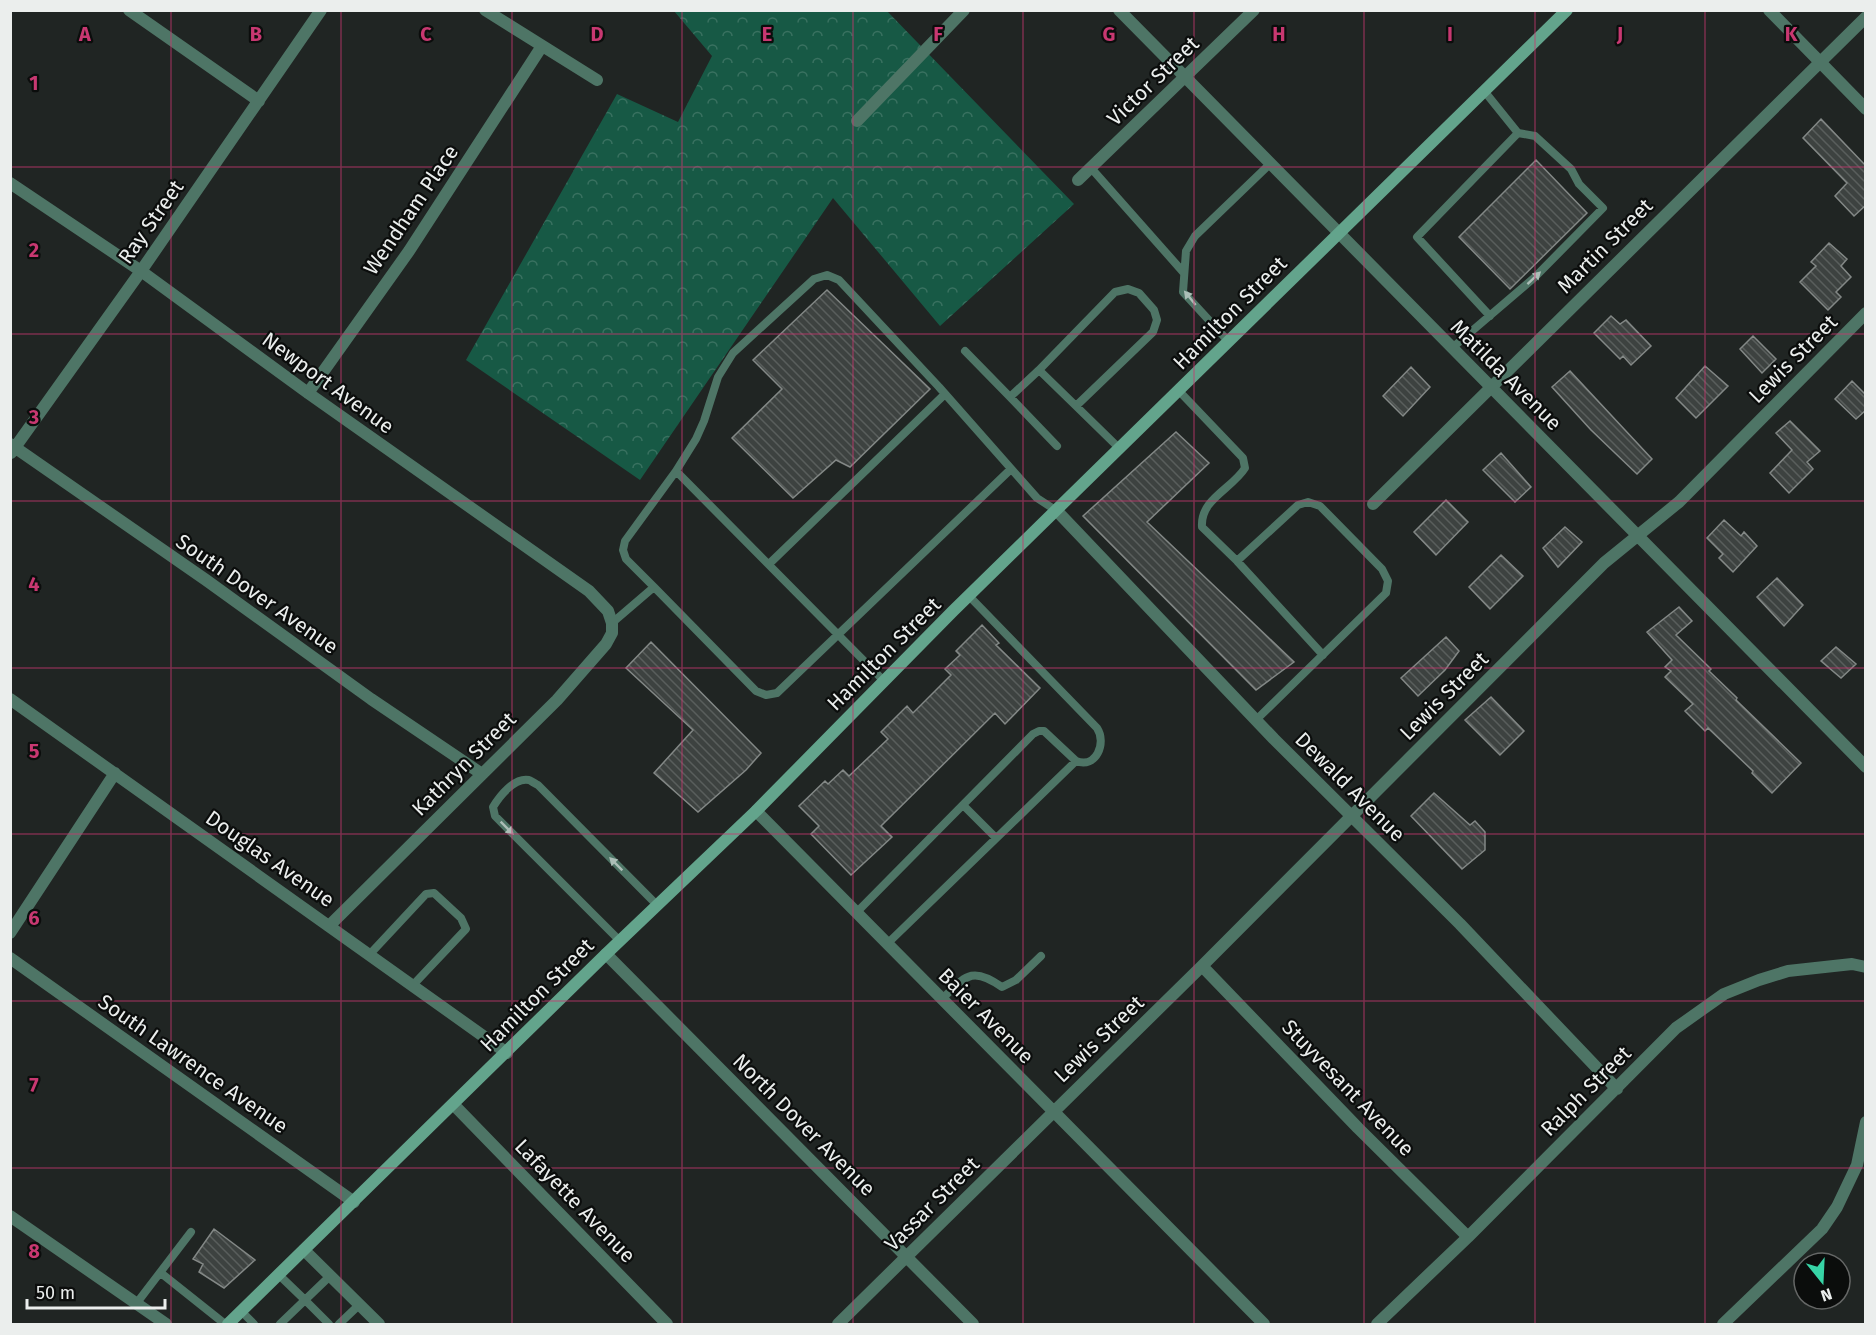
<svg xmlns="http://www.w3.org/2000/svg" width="1876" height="1335" font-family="'Fira Sans',sans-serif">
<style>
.forest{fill:url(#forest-crowns)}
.building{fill:url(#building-back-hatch);stroke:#838886;stroke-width:1.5}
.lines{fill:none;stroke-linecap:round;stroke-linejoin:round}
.lane{stroke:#4e7566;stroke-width:8}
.street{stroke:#4e7566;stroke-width:12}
.secondary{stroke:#63a48c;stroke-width:12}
.oneway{fill:#acbeb7}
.grid{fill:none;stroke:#c83871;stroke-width:1.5;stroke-opacity:0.55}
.labels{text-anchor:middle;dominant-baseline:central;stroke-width:4.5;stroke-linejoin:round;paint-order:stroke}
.street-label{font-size:21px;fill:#ebeeed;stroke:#0b0d0c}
.grid-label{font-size:20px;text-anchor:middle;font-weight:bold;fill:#c83871;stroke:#0b0d0c;stroke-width:4.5;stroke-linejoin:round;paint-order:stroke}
</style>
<defs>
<pattern id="forest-crowns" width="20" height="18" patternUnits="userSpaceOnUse" patternTransform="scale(1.5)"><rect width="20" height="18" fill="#175945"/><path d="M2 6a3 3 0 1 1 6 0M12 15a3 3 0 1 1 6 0" fill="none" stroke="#397160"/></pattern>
<pattern id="building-back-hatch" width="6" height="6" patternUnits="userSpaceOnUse" patternTransform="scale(1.5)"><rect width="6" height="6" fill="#3d4240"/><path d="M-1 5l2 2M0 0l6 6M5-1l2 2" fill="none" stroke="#595e5c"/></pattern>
</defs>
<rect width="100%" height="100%" fill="#202523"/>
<path class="forest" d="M674 11H887L1074 204 940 326 833 198 640 480 466 360 617 94 678 122 712 56Z"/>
<path class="building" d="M1821 119 1866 166V205L1854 216 1835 196 1847 183 1803 138Z
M1536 160 1587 213 1510 289 1459 237Z
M1829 243 1847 259 1841 266 1851 277 1836 292 1841 297 1828 310 1800 282 1816 266 1811 262Z
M827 290 930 389 850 467 836 460 793 498 732 438 782 389 753 360Z
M1611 316 1620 324 1626 320 1651 346 1631 365 1623 356 1620 359 1594 333Z
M1753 336 1776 359 1762 373 1740 349Z
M1705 366 1728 386 1696 418 1676 398Z
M1411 367 1430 387 1403 416 1383 396Z
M1570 371 1652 459 1637 474 1591 430 1552 387Z
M1852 381 1866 395V410L1856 419 1835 399Z
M1790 421 1820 451 1807 462 1813 469 1789 493 1770 473 1792 450 1776 433Z
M1176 432 1209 463 1147 522 1294 662 1256 690 1083 516Z
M1501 453 1531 487 1515 502 1483 470Z
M1446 500 1468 522 1436 555 1414 532Z
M1724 520 1741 536 1744 532 1757 546 1733 572 1719 558 1723 554 1707 538Z
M1565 527 1582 542 1558 567 1543 548Z
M1501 555 1523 576 1490 609 1469 587Z
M1777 578 1803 605 1784 626 1757 597Z
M1679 607 1692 621 1676 635 1711 669 1709 671 1737 698 1736 700 1801 763 1772 793 1752 773 1753 771 1708 728 1705 731 1685 711 1693 704 1665 677 1671 671 1665 667 1672 660 1647 632Z
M982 625 999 643 996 645 1040 688 1005 724 995 713 881 826 892 837 851 875 811 834 819 826 799 806 825 781 828 784 843 770 849 776 888 739 881 732 907 706 913 713 951 675 945 669 960 655 956 651Z
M1446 637 1459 651 1445 670 1418 696 1401 678Z
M651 642 761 753 746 770 698 812 654 773 693 730 626 668Z
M1836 647 1856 664 1841 678 1821 661Z
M1491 697 1524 731 1500 755 1465 720Z
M1434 793 1470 825 1475 821 1485 832V850L1462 869 1411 816Z
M214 1229 255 1260 224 1288 199 1272 203 1264 193 1259Z"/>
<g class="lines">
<path class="lane" d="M1091 168 1184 273
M1490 316 1417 237 1518 133
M1229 342 1183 292 1186 251 1195 236 1270 164
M1452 348 1535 277 1603 208 1579 184 1571 169 1535 136 1518 133 1485 92
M965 351 1010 397 1039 370
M1179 391 1243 458 1245 468C1232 489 1200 499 1202 527L1237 561 1298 505 1308 502 1320 506 1382 569 1388 581 1386 593 1256 720
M1010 397 1057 446
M1076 406 1039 370 1115 292 1128 289 1139 293 1154 310 1157 320 1153 332 1076 406 1120 449
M676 471 884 681
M1237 561 1323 655
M769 564 945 394
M654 587 756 691 766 695 777 693 1011 469
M612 623 654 587 626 559 623 550 625 541 676 471 696 439 704 421 718 377 733 353 814 279 827 275 839 280 939 387 1037 498 1057 511
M963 805 996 838
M856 913 1033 734 1039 731H1044L1076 761C1096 769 1107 743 1097 728L969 596
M620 941 495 816 493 807C499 797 514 777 529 780 530 780 537 785 538 785L657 905
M887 944 1076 761
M370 954 426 894 434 893 461 918 466 929 413 985
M942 999C965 977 971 965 1002 987L1016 980 1041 956
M161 1273 225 1324
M279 1275 305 1300 280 1324
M136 1304 191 1232
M241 1311 254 1324
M329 1324 305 1300 330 1276
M339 1324 359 1305"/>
<path class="street" d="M129 10 259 101
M485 10 597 80
M1119 10 1866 767
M1769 10 1866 109
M857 121 964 10
M1078 180 1254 10
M10 183 141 271 308 393 589 591 608 611 612 623V633L606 644 557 700 330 925
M308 393 409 251 542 46
M10 444 206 580 371 699 482 774
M11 453 141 271 321 10
M1373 504 1866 17
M1057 511 1274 739 1460 924 1617 1089
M10 699 507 1053
M756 811 1264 1324
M10 933 115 773
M606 954 973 1324
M10 958 354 1202
M1202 966 1358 1128 1468 1237
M454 1105 667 1324
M10 1216 166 1324
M304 1250 379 1324
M838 1324 1202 966 1604 563 1679 502 1866 313
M1377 1324 1468 1237 1676 1028 1724 994 1759 980 1788 971 1852 964 1866 967
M1723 1324 1822 1229 1837 1207 1857 1165 1866 1122"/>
<path class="secondary" d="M228 1324 606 954 756 811 953 611 1567 10"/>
</g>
<defs><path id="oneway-solid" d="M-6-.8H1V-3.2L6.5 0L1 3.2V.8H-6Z" transform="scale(1.5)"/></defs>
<g class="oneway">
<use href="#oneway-solid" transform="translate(1534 278) rotate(-43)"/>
<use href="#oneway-solid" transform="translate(1190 298) rotate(-129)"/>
<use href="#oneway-solid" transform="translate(507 828) rotate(45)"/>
<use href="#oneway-solid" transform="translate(616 864) rotate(-135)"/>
</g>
<path class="grid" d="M171 10V1324M341 10V1324M512 10V1324M682 10V1324M853 10V1324M1023 10V1324M1194 10V1324M1364 10V1324M1535 10V1324M1705 10V1324M10 167H1866M10 334H1866M10 501H1866M10 668H1866M10 834H1866M10 1001H1866M10 1168H1866"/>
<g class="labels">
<g class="street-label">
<text transform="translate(1153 81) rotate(-44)">Victor Street</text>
<text transform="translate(411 210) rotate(-56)">Wendham Place</text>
<text transform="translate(151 222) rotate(-55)">Ray Street</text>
<text transform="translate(1605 246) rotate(-45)">Martin Street</text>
<text transform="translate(1230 313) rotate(-45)">Hamilton Street</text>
<text transform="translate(1793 359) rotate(-45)">Lewis Street</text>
<text transform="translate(1506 375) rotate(45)">Matilda Avenue</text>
<text transform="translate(328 383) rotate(36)">Newport Avenue</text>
<text transform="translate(257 594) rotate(35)">South Dover Avenue</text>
<text transform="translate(884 654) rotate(-45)">Hamilton Street</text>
<text transform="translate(1444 696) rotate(-45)">Lewis Street</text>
<text transform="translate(464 764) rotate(-45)">Kathryn Street</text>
<text transform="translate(1350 787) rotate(45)">Dewald Avenue</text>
<text transform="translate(270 859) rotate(35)">Douglas Avenue</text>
<text transform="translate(537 995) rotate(-45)">Hamilton Street</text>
<text transform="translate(986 1016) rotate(45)">Baier Avenue</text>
<text transform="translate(1099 1039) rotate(-44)">Lewis Street</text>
<text transform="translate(193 1064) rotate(35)">South Lawrence Avenue</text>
<text transform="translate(1348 1088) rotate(46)">Stuyvesant Avenue</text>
<text transform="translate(1586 1091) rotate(-45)">Ralph Street</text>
<text transform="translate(804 1125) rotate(45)">North Dover Avenue</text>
<text transform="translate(575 1201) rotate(46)">Lafayette Avenue</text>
<text transform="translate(932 1204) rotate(-45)">Vassar Street</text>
</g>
</g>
<g class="grid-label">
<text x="85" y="41">A</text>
<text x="256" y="41">B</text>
<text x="426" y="41">C</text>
<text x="597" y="41">D</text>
<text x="767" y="41">E</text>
<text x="938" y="41">F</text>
<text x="1109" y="41">G</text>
<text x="1279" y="41">H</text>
<text x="1450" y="41">I</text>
<text x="1620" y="41">J</text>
<text x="1791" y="41">K</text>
<text x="34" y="90">1</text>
<text x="34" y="257">2</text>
<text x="34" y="424">3</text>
<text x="34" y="591">4</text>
<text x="34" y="758">5</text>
<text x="34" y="925">6</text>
<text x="34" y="1092">7</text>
<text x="34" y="1258">8</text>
</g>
<rect width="1876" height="1335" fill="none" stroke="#ebeeed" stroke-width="24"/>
<g transform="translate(1822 1281) rotate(162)"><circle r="28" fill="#0b0d0c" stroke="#656766" stroke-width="1.5"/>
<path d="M0-4.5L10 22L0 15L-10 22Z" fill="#37d4a6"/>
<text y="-9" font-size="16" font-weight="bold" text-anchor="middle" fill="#ebeeed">N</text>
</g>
<path d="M27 1299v9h138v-9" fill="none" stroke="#ebeeed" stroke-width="3"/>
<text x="36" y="1299" font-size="18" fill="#ebeeed" stroke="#0b0d0c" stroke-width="4.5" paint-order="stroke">50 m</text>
</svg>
